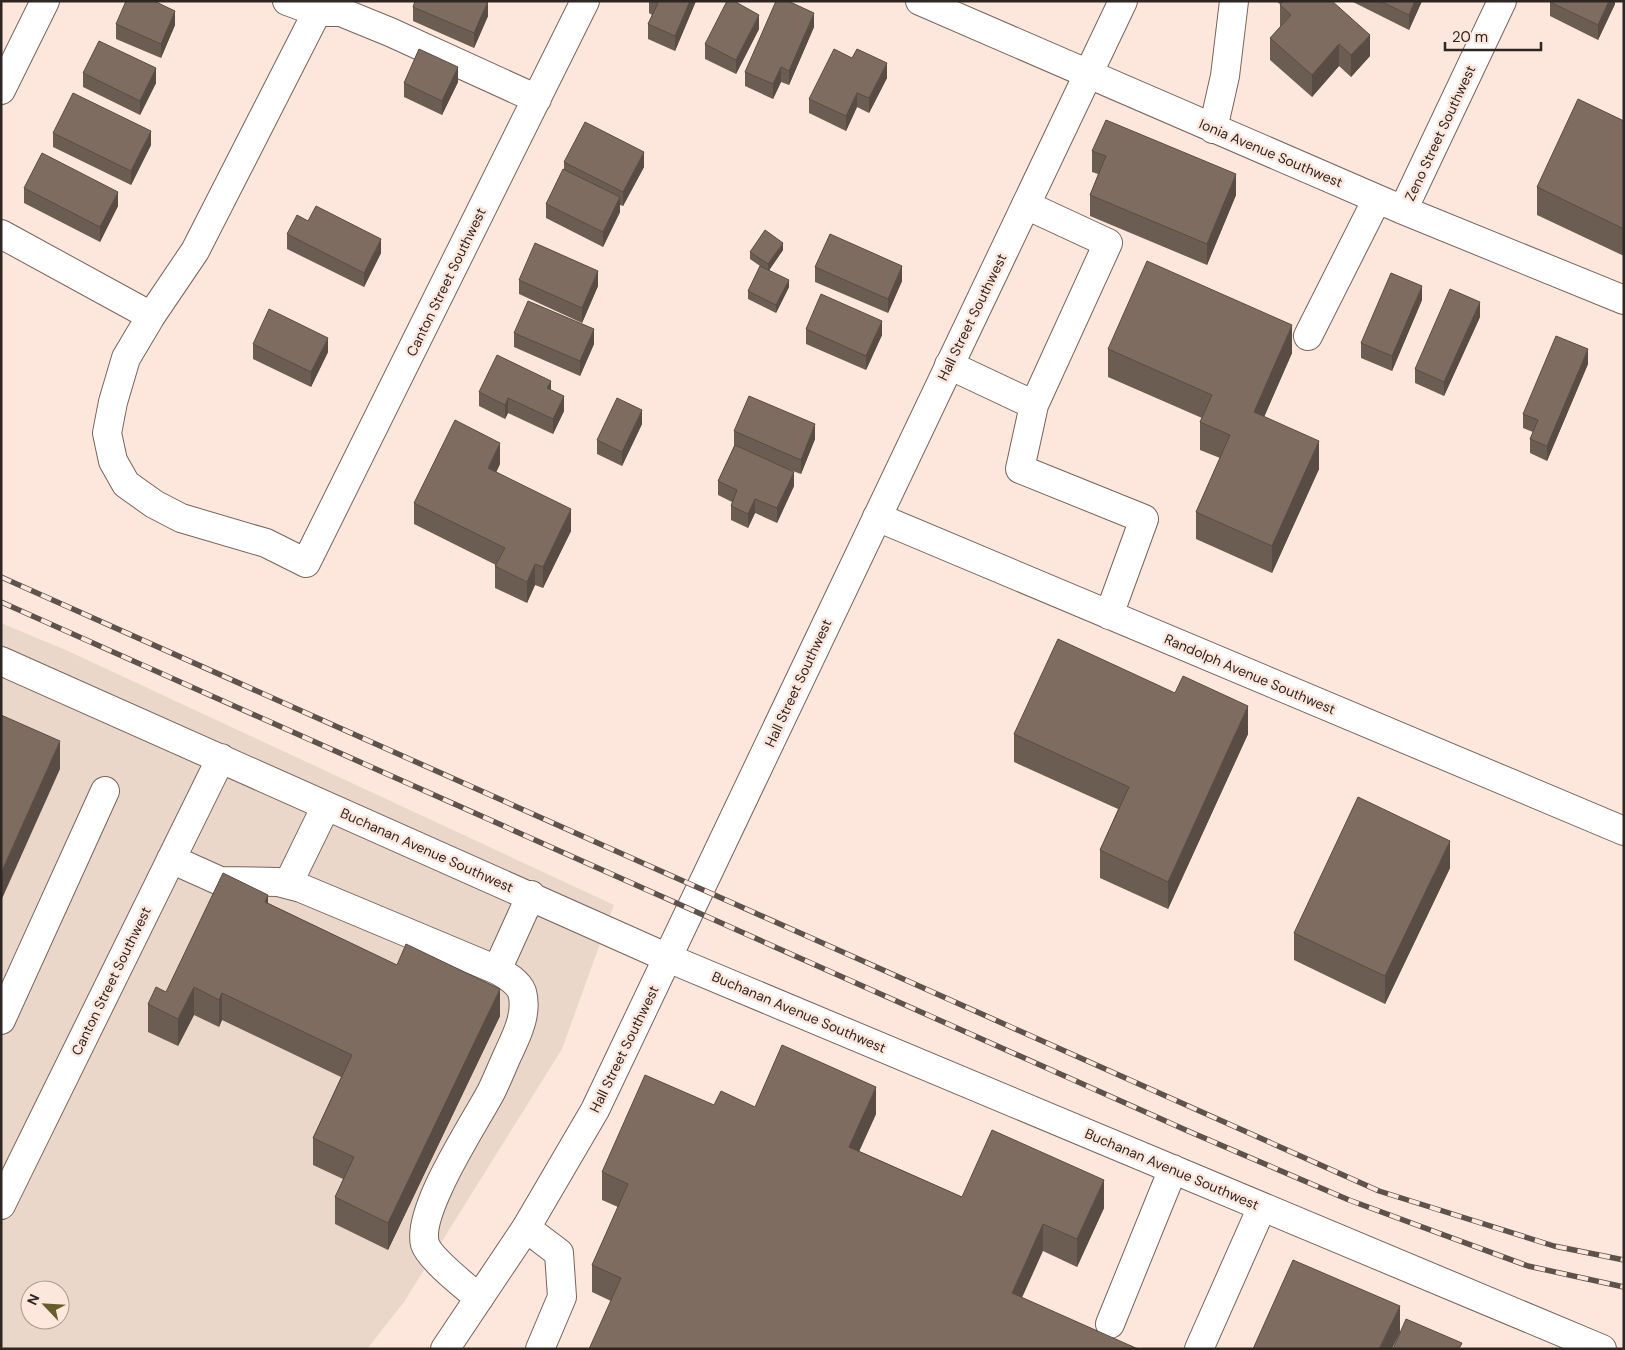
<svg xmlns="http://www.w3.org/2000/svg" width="1625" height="1350" font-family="'DM Sans',sans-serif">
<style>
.industrial{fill:#ebd7c9;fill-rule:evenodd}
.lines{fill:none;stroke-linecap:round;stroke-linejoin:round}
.minor-casing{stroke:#77645b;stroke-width:30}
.major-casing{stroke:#77645b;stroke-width:30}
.minor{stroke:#fff;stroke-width:28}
.major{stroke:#fff;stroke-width:28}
.rail-casing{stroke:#5d524c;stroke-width:5.5}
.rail{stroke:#fde7dc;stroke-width:4;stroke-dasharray:11;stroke-linecap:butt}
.wall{fill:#6c5d53}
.shaded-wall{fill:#584c44}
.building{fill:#7e6c61;stroke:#584c44}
.labels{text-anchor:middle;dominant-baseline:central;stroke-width:5;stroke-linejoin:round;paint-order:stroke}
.street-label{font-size:14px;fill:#2e2622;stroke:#fde7dc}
</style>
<rect width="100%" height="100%" fill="#fde7dc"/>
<path class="industrial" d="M1 623 68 651 614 905 562 1049 404 1302 367 1349H1ZM30 1290H60V1320H30Z"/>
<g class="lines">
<defs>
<path id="minor" d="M287 1 317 12H341L390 32 537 99
M920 1 1403 210 1624 300
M317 12 195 251 151 316 126 358 113 402 107 433 113 461 126 484 154 504 181 518 266 543 306 563 585 1
M1 90 45 1
M1213 129 1225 76 1234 1
M1026 205 1108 243 1034 405
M1403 210 1502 1
M1 234 151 316
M1308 336 1377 199
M949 365 1034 405 1020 469 1144 519 1109 615
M877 517 1624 831
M1 661 668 958 1602 1349
M171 859 220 881 278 882 301 888 497 970
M288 884 326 806
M1 1020 105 791
M1 1205 221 758
M526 1228 559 1253 562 1297 540 1349
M479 1298C466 1287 430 1259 425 1244 416 1211 474 1124 491 1092 497 1080 502 1067 508 1054 517 1035 528 1013 522 992 518 982 506 975 497 970L531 895
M1110 1324 1173 1169
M1199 1349 1262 1207"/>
<path id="major" d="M445 1349 526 1228 595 1110 1123 1"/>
</defs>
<use href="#minor" class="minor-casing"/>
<use href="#major" class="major-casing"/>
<use href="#minor" class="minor"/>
<use href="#major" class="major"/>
<defs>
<path id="rail" d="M1 577 1379 1191 1554 1246 1624 1260
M1 602 1188 1131 1349 1200 1528 1266 1624 1287"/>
</defs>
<use href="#rail" class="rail-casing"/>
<use href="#rail" class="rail"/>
</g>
<path class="wall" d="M649 1H696L675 51 648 39V24L652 15 649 13Z
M1276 1H1332L1370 56 1351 77 1339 66 1312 97 1270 60V38L1281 27 1280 26V4Z
M1353 1H1422L1409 30 1353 2Z
M1615 1V4L1598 40 1550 16V2Z
M413 7 488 16 474 48 413 21Z
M116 24 175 25 161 58 116 39Z
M814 27 789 85 781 82 773 99 745 86V72Z
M759 29 736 74 705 59V44Z
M83 73 156 83 140 115 83 87Z
M887 78 869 113 857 107 846 131 809 113V99Z
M458 82 442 115 404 97V83Z
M1624 121V256L1537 215V187Z
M53 133 151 145 131 185 53 147Z
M1092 151 1236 195 1207 265 1090 216V195L1098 174 1092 172Z
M564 162 644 167 623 206 620 205V212L603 247 546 218V204L564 169Z
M24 188 118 206 100 242 24 203Z
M287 234 381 253 364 287 287 249Z
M783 250 769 270 789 287 776 313 748 299V291L760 266 750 259V252Z
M815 267 902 281 888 313 815 282Z
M519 280 598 286 582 323 519 294Z
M1422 300 1392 371 1361 358V343Z
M1480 317 1444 396 1415 383V369Z
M806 329 882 335 866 370 806 344Z
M514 333 594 344 580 376 514 347Z
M253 344 328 352 311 387 253 359Z
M1108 349 1292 353 1264 417 1319 469 1272 573 1196 539V512L1220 458 1200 450V422L1202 418 1108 377Z
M1588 364 1547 461 1530 453V439L1533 432 1523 428V414Z
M551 390 564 411 553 434 508 413 505 419 479 406V392Z
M642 424 622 466 597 454V440Z
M734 431 815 439 801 474 790 470 794 486 777 523 755 513 748 528 731 520V506L732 502 718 495V481L734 446Z
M500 464 496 472 571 531 543 588 535 585 527 603 495 588V566L496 565 414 524V503Z
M1014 734H1248L1168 909 1100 878V850L1118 809 1014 762Z
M1450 868 1385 1004 1294 960V933Z
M268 903 500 1016 388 1250 335 1224V1197L343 1179 313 1165V1138L341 1077 222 1020 219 1027 194 1015 178 1046 148 1032V1004L166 992Z
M714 1105 755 1107 876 1114 859 1151 962 1197 1104 1208 1077 1267 1043 1251 611 1301 592 1292V1265L618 1207 602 1200V1172Z"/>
<path class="shaded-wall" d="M488 1V16L474 48V33Z
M690 1H696L675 51V36Z
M1415 1H1422L1409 30V15Z
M1609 1H1615V4L1598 40V25Z
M175 11V25L161 58V44Z
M814 13V27L789 85V71Z
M759 15V29L736 74V60Z
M1370 35V56L1351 77V55Z
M1339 44V66L1312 97V75Z
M887 63V78L869 113V98Z
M458 67V82L442 115V101Z
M781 67V82L773 99V84Z
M156 68V83L140 115V101Z
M857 93V107L846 131V116Z
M151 131V145L131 185V171Z
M644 152V167L623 206V192Z
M1236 174V195L1207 265V244Z
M118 192V206L100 242V227Z
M620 197V212L603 247V232Z
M381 239V253L364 287V273Z
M783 243V250L768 272V264Z
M902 266V281L888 313V299Z
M598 271V286L582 323V308Z
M789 280V287L776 313V305Z
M1422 286V300L1392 371V356Z
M1480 302V317L1444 396V382Z
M882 321V335L866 370V356Z
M1292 325V353L1254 440V412Z
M594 329V344L580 376V361Z
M328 338V352L311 387V372Z
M1588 349V364L1547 461V446Z
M551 381V396L547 388Z
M564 396V411L553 434V419Z
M508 398V413L505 419V405Z
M642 410V424L622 466V452Z
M815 424V439L801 474V460Z
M1319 441V469L1272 573V546Z
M500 443V464L488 490V468Z
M794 472V486L777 523V508Z
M755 499V513L748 528V514Z
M571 509V531L543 588V567Z
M535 564V585L527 603V582Z
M1248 706V734L1168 909V882Z
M60 741V769L1 901V873Z
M1450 841V868L1385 1004V976Z
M268 895V923L265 902Z
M194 987V1015L178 1046V1019Z
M500 989V1016L388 1250V1223Z
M222 993V1020L219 1027V1000Z
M876 1087V1114L849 1174V1147Z
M1104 1180V1208L1077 1267V1239Z
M1043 1224V1251L1012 1320V1293Z
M1400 1306V1333L1392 1349H1379Z"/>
<path class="building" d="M126 1H154L175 11 161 44 116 24Z
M415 1H488L474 33 413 7Z
M654 1H690L675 36 648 24 658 3Z
M727 1H734L759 15 736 60 705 44Z
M776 1H788L814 13 789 71 781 67 773 84 745 72Z
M1283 1H1332L1370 35 1351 55 1339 44 1312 75 1270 38 1291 15 1280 5Z
M1380 1H1415L1409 15Z
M1550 1H1609L1598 25 1550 2Z
M99 41 156 68 140 101 83 73Z
M419 49 458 67 442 101 404 83Z
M834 49 852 58 857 49 887 63 869 98 857 93 846 116 809 99Z
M73 93 151 131 131 171 53 133Z
M1578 99 1624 121V229L1537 187Z
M1106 120 1236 174 1207 244 1090 195 1106 156 1092 151Z
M585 122 644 152 623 192 564 162Z
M42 153 118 192 100 227 24 188Z
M563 169 620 197 603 232 546 204Z
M316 206 381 239 364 273 287 234 297 215 308 221Z
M765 230 783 243 768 264 750 252Z
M830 234 902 266 888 299 815 267Z
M535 243 598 271 582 308 519 280Z
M1147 261 1292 325 1254 412 1319 441 1272 546 1196 512 1230 435 1200 422 1212 395 1108 349Z
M760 266 789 280 776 305 748 291Z
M1391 273 1422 286 1392 356 1361 343Z
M1450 289 1480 302 1444 382 1415 369Z
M821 294 882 321 866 356 806 329Z
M528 301 594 329 580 361 514 333Z
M269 309 328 338 311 372 253 344Z
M1556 336 1588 349 1547 446 1530 439 1538 420 1523 414Z
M497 355 551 381 547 388 564 396 553 419 508 398 505 405 479 392Z
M749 396 815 424 801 460 734 431Z
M617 398 642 410 622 452 597 440Z
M455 420 500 443 488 468 571 509 543 567 535 564 527 582 495 566 505 548 414 503Z
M735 445 794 472 777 508 755 499 748 514 731 506 737 490 718 481Z
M1058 639 1175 693 1183 676 1248 706 1168 882 1100 850 1129 787 1014 734Z
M1 715 60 741 1 873Z
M1358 797 1450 841 1385 976 1294 933Z
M223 873 268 895 265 902 397 965 406 944 500 989 388 1223 335 1197 354 1157 313 1138 352 1055 222 993 219 1000 194 987 178 1019 148 1004 156 987 166 992Z
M782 1045 876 1087 849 1147 962 1197 992 1130 1104 1180 1077 1239 1043 1224 1012 1293 1138 1349H589L621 1278 592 1265 628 1184 602 1172 645 1075 714 1105 721 1091 755 1107Z
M1293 1260 1400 1306 1379 1349H1253Z
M1406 1319 1462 1343 1459 1349H1393Z"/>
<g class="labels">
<g class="street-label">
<text transform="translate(1440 133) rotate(-65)">Zeno Street Southwest</text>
<text transform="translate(1271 153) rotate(23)">Ionia Avenue Southwest</text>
<text transform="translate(446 282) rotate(-64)">Canton Street Southwest</text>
<text transform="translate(972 317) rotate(-64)">Hall Street Southwest</text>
<text transform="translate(1250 674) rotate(23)">Randolph Avenue Southwest</text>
<text transform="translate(798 683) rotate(-65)">Hall Street Southwest</text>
<text transform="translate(427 850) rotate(24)">Buchanan Avenue Southwest</text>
<text transform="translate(111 981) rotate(-64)">Canton Street Southwest</text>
<text transform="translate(799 1012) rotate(23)">Buchanan Avenue Southwest</text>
<text transform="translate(624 1049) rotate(-64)">Hall Street Southwest</text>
<text transform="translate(1172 1169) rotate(23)">Buchanan Avenue Southwest</text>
</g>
</g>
<rect width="1625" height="1350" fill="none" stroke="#2e2622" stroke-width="5"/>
<g transform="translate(45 1305) rotate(295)"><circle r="24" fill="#fde7dc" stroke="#aa9a92"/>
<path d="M0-4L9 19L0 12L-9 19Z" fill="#675d2a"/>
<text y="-8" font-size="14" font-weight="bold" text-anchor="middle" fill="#2e2622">N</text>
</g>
<path d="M1445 42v8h96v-8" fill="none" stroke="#2e2622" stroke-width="2.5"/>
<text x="1452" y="42" font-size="15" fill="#2e2622" stroke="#fde7dc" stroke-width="4" paint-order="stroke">20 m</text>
</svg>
